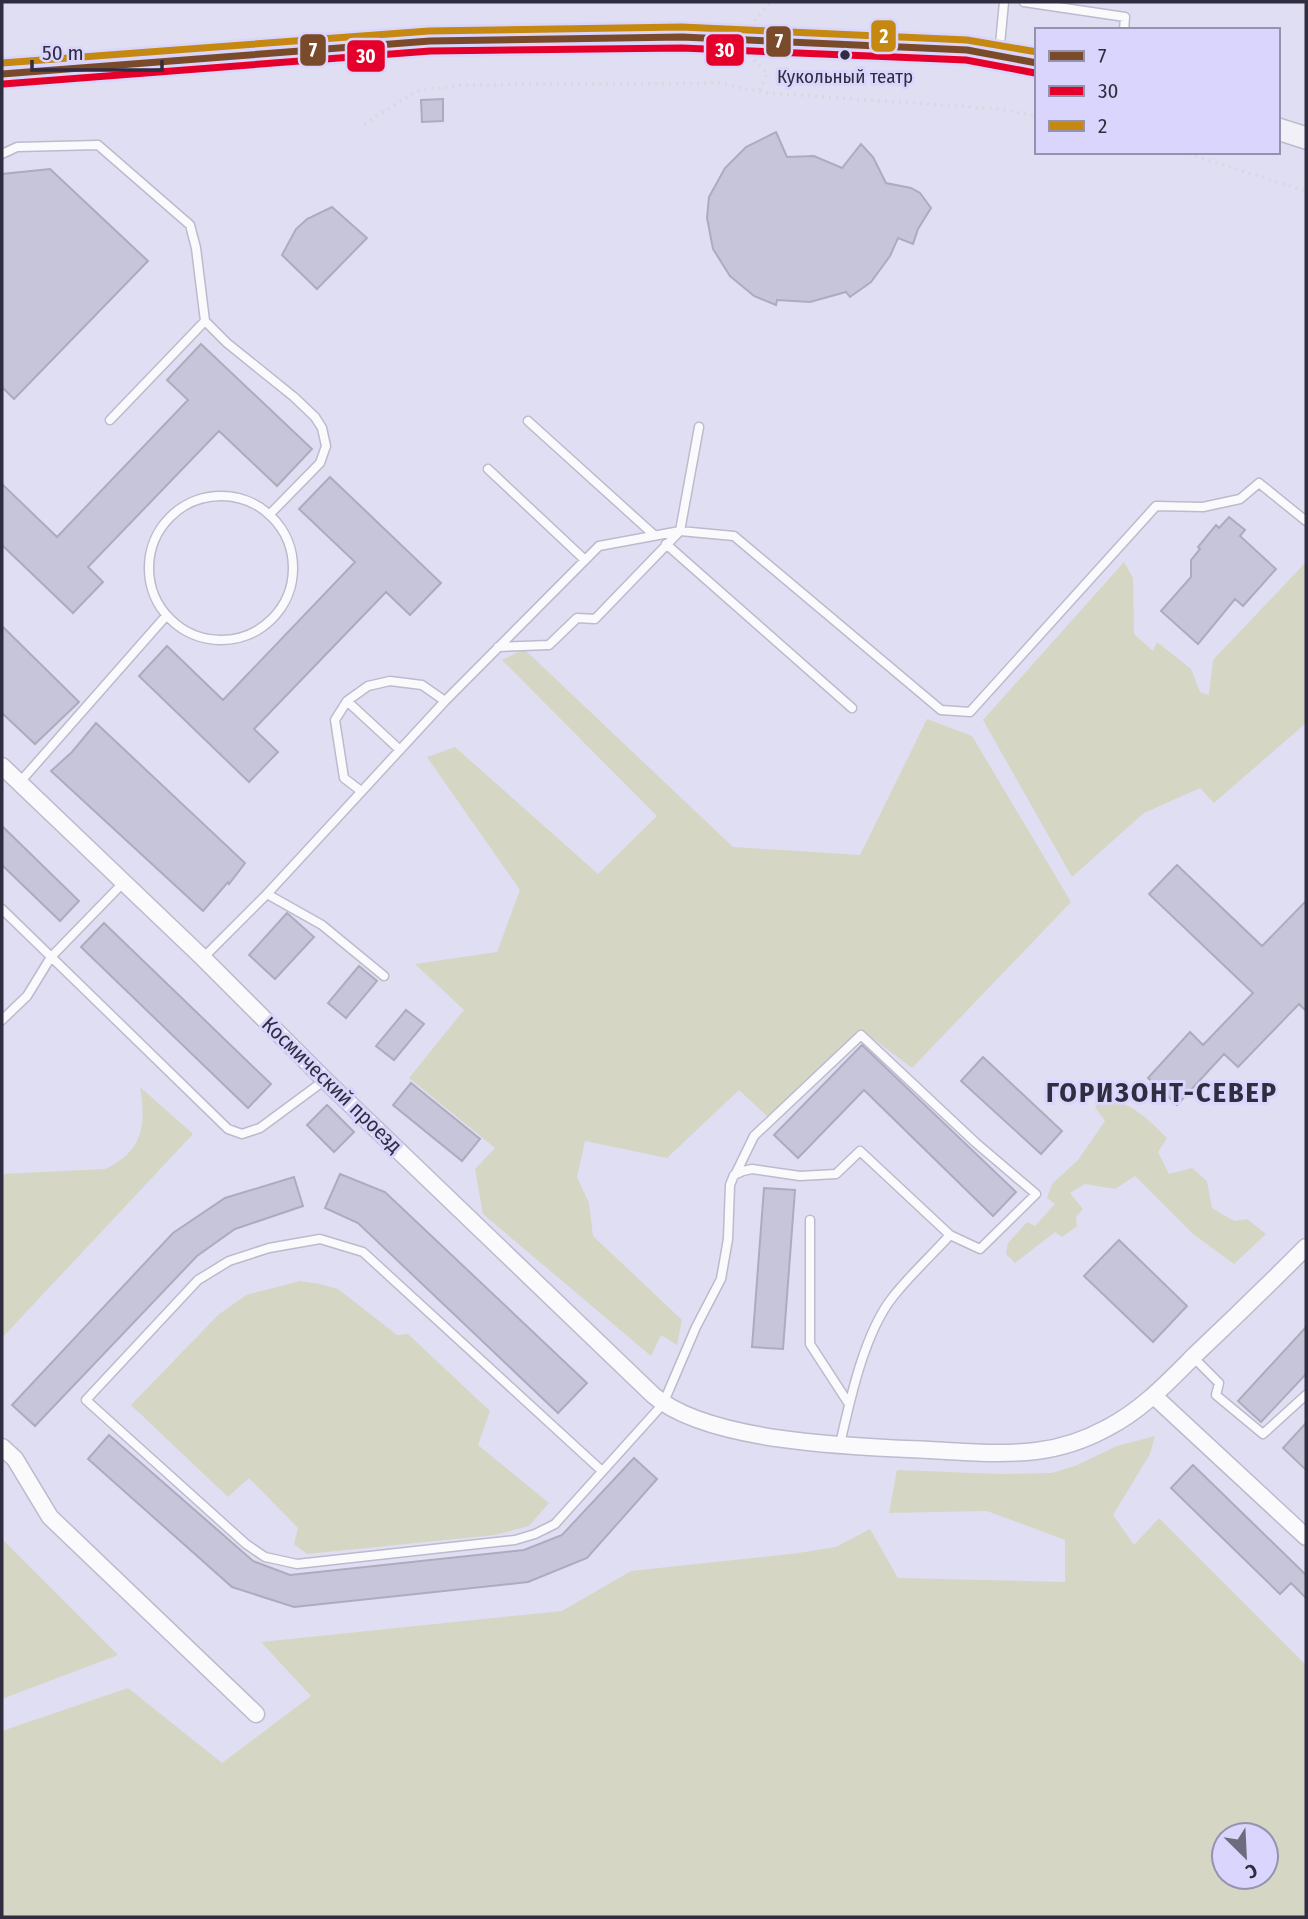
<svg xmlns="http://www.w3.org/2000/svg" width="1308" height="1919" font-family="'Fira Sans Condensed',sans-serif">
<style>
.green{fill:#d6d6c4;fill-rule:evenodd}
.building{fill:#c7c5da;stroke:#adacbe;stroke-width:2}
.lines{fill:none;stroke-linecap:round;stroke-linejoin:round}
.lane-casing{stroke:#bcbacc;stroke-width:11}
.street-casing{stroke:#bcbacc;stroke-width:19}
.secondary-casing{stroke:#bcbacc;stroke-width:24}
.path{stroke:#d8d8df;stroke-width:3.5;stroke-dasharray:2 5;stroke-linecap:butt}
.lane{stroke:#fafafd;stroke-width:8}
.street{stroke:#fafafd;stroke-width:16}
.secondary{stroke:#f1f0f6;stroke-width:21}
.bus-1-casing{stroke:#d9d5fc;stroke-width:12}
.bus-2-casing{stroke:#d9d5fc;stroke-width:12}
.bus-3-casing{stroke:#d9d5fc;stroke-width:12}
.bus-1{stroke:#7a4b2a;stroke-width:7}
.bus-2{stroke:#e4002b;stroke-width:7}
.bus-3{stroke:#c58810;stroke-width:7}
.bus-dot{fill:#2f2d3f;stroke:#d9d5fc;stroke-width:2.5}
.labels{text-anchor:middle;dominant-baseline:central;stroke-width:6;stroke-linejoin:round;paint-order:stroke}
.bus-label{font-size:19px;fill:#2f2d3f;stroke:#d9d5fc}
.street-label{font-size:21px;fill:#2f2d3f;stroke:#d9d5fc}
.district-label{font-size:28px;font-weight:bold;letter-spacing:2px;fill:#2f2d3f;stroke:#d9d5fc}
.line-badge{stroke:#d9d5fc;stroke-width:2.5}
.badge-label{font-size:19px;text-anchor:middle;font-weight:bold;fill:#fff}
</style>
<rect width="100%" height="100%" fill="#e0def3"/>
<path class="green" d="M1124 562 1133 578 1134 634 1153 651 1157 642 1191 669 1200 692 1209 695 1213 660 1306 562V723L1214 803 1200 788 1144 813 1072 877 983 720Z
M524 649 733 847 860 855 927 719 972 736 1071 902 912 1068 863 1031 767 1116 739 1090 667 1158 585 1141 577 1177 589 1203 593 1236 682 1320 677 1345 661 1335 651 1356 483 1214 475 1169 495 1148 409 1078 464 1010 415 964 497 952 520 890 427 757 455 747 598 874 657 816 502 660Z
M140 1087 193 1134 2 1338V1174L105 1169C144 1151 146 1124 140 1087Z
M1104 1098C1131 1102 1148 1119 1167 1138L1158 1152 1169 1174 1192 1168 1207 1181 1212 1208 1234 1221 1247 1219 1266 1234 1234 1264 1193 1234 1135 1176 1115 1189 1085 1184 1070 1193 1083 1209 1076 1217 1077 1226 1062 1237 1055 1232 1015 1263 1006 1254 1008 1243 1027 1222 1035 1226 1055 1204 1047 1198 1052 1184 1078 1160 1105 1121 1095 1107Z
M300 1281 320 1284 338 1289 397 1335 408 1334 490 1411 478 1445 549 1503 529 1526 495 1535 307 1554 294 1544 298 1528 249 1478 228 1497 131 1405 218 1315 246 1295Z
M1155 1436 1150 1454 1113 1515 1134 1545 1159 1518 1306 1665V1917H2V1731L128 1688 222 1763 311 1696 261 1642 562 1611 631 1571 798 1553 836 1547 870 1529 898 1578 1065 1582V1540L987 1511 889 1513 897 1470 1000 1474 1051 1473 1075 1466 1117 1446ZM1266 1835V1877H1224V1835Z
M2 1539 118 1655 2 1699Z"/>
<path class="building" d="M443 99V121L422 122 421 100Z
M776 132 787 157 814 156 842 168 861 144 873 157 886 183 911 188 920 193 931 208 918 229 913 244 898 238 890 256 871 282 850 297 846 292 810 302 777 300 776 305 754 296 730 276 713 249 707 218 709 197 725 168 746 147Z
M50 169 148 261 14 399 2 387V174Z
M332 207 367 238 317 289 282 255 296 229 307 219Z
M201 344 312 449 277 486 219 431 88 567 103 582 73 613 2 545V484L57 537 188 400 167 380Z
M330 477 441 583 410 615 386 592 254 729 278 752 249 782 139 676 167 646 223 700 355 562 299 509Z
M1229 517 1245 530 1240 536 1276 569 1243 606 1235 599 1198 644 1161 611 1191 577V560L1200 549 1198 547 1216 525 1219 528Z
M2 626 79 702 35 744 2 713Z
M96 723 245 863 229 884 228 882 203 911 51 771 72 752Z
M2 826 79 901 60 921 2 865Z
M1177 865 1262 946 1306 901V1011L1299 1004 1238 1067 1224 1054 1177 1105 1148 1078 1190 1032 1203 1045 1253 993 1149 894Z
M287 913 314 937 275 979 249 955Z
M104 923 271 1084 248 1108 81 947Z
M359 966 377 981 346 1018 328 1003Z
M406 1010 424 1024 394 1060 376 1046Z
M862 1045 1016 1192 993 1216 864 1090 798 1158 774 1135Z
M983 1057 1062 1131 1041 1154 961 1081Z
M411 1083 480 1139 462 1161 393 1105Z
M327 1105 354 1132 334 1152 307 1125Z
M340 1174 385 1192 587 1383 558 1413 358 1223 325 1208Z
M294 1177 303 1206 235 1229 197 1256 35 1426 12 1405 173 1233 225 1198Z
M764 1188 795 1190 783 1349 752 1347Z
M1119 1240 1187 1306 1153 1342 1084 1276Z
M1306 1327V1374L1261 1422 1238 1401Z
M1306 1423V1470L1283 1448Z
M109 1435 253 1561 290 1575 524 1550 562 1535 634 1458 657 1479 587 1558 528 1582 294 1607 232 1587 88 1459Z
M1193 1465 1306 1575V1598L1291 1583 1280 1594 1171 1488Z"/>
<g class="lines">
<defs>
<path id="lane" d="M1024 2 1125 17 1124 30
M999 55 1004 2
M2 154 17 147 98 145 190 225 196 248 205 321 227 343 294 397 315 417 322 428 326 446 320 463 270 514
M110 420 205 321
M528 421 653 534
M699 427 680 531 734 536 941 710 970 712 1156 506 1203 507 1240 499 1259 483 1306 521
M488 469 585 560
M149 568a72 72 0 1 1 144 0a72 72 0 1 1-144 0Z
M666 544 852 708
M347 701 400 750
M20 782 166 616
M361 791 344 778 335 720 347 701 368 686 390 681 422 685 445 701
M267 894 445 701 599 546 680 531 595 619 577 618 549 645 498 647
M2 909 228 1129 242 1134 260 1128 325 1080
M203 958 267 894 322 925 384 976
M2 1020 27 996 51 957 123 883
M736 1173 754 1136 861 1035 976 1143 1036 1194 980 1249 950 1235
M810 1220V1344L849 1404
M1193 1357 1219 1383 1216 1395 1263 1434 1306 1395
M602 1471 363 1252 320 1239 269 1248 229 1261 198 1280 86 1400 246 1544 265 1557 297 1564 515 1540 535 1534 555 1524 663 1404 696 1327 721 1279 728 1239 730 1185 734 1175 743 1171 752 1169 800 1176 836 1174 860 1151 950 1235C931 1256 909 1276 892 1298 864 1334 850 1400 840 1444"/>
<path id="street" d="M2 766 203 958 325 1080 653 1395C708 1443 858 1447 930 1450 965 1452 1001 1455 1036 1451 1061 1448 1085 1440 1107 1428 1142 1410 1168 1382 1196 1354 1233 1319 1270 1283 1306 1247
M1154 1396 1306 1537
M2 1447 15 1459 50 1517 256 1714"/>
<path id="secondary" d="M2 74 430 41 682 37 967 50 1037 63
M1278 129 1306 138"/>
</defs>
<use href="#lane" class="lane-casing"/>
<use href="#street" class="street-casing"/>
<use href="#secondary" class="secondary-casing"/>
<path class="path" d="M755 21 756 18 771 2
M754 60 767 73 760 90
M364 124 417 91 463 85 719 83 767 93 999 109 1037 116
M1182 152 1306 191"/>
<use href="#lane" class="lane"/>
<use href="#street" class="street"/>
<use href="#secondary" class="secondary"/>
<defs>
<path id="bus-1" d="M2 74 430 41 682 37 967 50 1037 63"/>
<path id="bus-2" d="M3 84 430 51 682 48 966 60 1035 73"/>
<path id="bus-3" d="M2 63 429 31 682 27 967 40 1037 52"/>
</defs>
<use href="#bus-1" class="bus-1-casing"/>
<use href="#bus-2" class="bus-2-casing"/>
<use href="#bus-3" class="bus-3-casing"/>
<use href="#bus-1" class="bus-1"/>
<use href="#bus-2" class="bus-2"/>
<use href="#bus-3" class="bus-3"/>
</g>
<circle class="bus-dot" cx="845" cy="55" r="6"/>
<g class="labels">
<g class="bus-label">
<text x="845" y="76">Кукольный театр</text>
</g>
<g class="street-label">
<text transform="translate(332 1085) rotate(44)">Космический проезд</text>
</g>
<g class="district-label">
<text x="1162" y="1092">ГОРИЗОНТ-СЕВЕР</text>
</g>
</g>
<g class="line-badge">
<rect x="870" y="19" width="27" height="34" rx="7" fill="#c58810"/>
<rect x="765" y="25" width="27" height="33" rx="7" fill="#7a4b2a"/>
<rect x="705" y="33" width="40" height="34" rx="7" fill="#e4002b"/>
<rect x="299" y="33" width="28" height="34" rx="7" fill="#7a4b2a"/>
<rect x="346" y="39" width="40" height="34" rx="7" fill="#e4002b"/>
</g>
<g class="badge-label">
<text x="884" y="43">2</text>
<text x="779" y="48">7</text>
<text x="725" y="57">30</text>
<text x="313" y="57">7</text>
<text x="366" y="63">30</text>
</g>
<rect width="1308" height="1919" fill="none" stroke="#2f2d3f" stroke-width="7"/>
<rect x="1035" y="28" width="245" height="126" fill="#d9d5fc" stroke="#9592b0" stroke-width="2"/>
<rect x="1049" y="51" width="35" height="10" fill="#7a4b2a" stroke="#9592b0" stroke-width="2"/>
<text x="1098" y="63" font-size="21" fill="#2f2d3f">7</text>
<rect x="1049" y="86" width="35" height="10" fill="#e4002b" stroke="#9592b0" stroke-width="2"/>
<text x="1098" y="98" font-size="21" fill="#2f2d3f">30</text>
<rect x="1049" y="121" width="35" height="10" fill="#c58810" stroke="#9592b0" stroke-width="2"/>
<text x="1098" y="133" font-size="21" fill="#2f2d3f">2</text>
<g transform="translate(1245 1856) rotate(156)"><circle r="33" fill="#d9d5fc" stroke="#9592b0" stroke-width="2"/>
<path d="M0-5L12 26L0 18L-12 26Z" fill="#6d6b7e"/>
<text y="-10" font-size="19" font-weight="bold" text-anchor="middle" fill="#2f2d3f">С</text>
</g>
<path d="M32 60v10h130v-10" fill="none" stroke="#2f2d3f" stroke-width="3.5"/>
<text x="42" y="60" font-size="21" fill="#2f2d3f" stroke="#d9d5fc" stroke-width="5" paint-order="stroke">50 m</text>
</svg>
